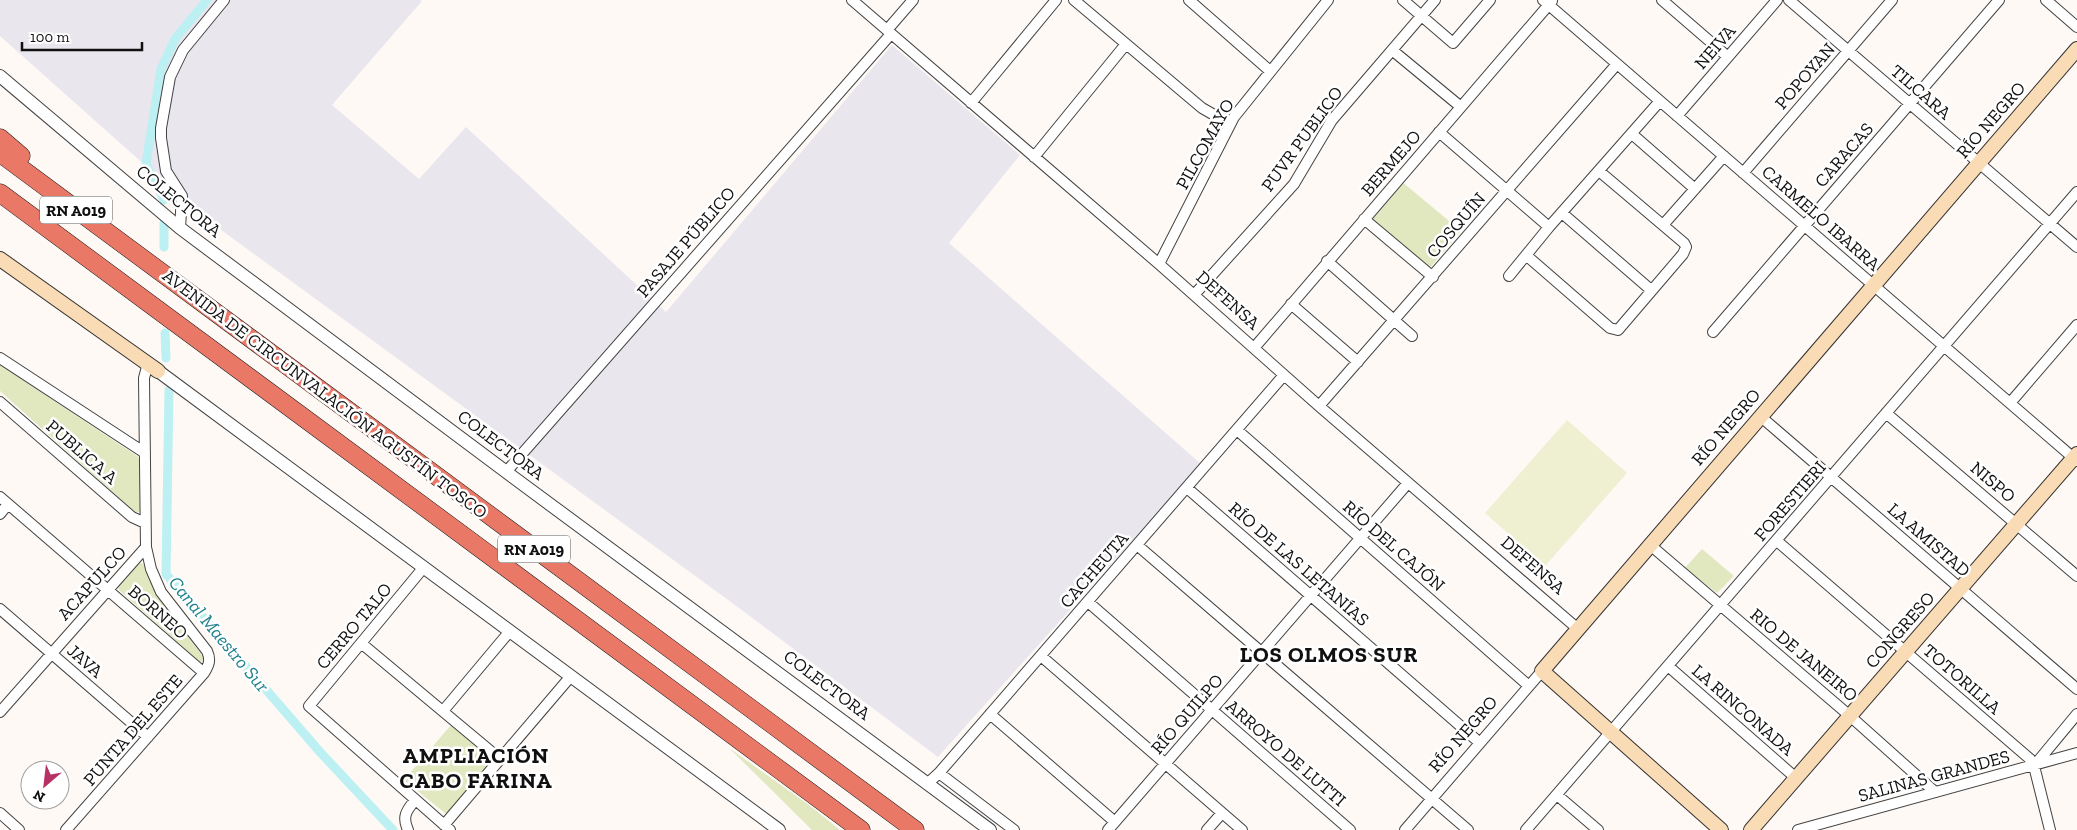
<svg xmlns="http://www.w3.org/2000/svg" width="2077" height="830" font-family="'Zilla Slab',serif">
<style>
.industrial{fill:#eae6ee}
.green{fill:#e1e7bf}
.pitch{fill:#efefd1}
.lines{fill:none;stroke-linecap:round;stroke-linejoin:round}
.canal{stroke:#bcf0f2;stroke-width:9}
.minor-casing{stroke:#434343;stroke-width:12}
.tertiary-casing{stroke:#434343;stroke-width:14}
.secondary-casing{stroke:#323232;stroke-width:16}
.motorway-casing{stroke:#212121;stroke-width:19}
.minor{stroke:#fff;stroke-width:10}
.tertiary{stroke:#fff;stroke-width:12}
.secondary{stroke:#f9dbb5;stroke-width:14}
.motorway{stroke:#ea7867;stroke-width:18}
.labels{text-anchor:middle;dominant-baseline:central;stroke-width:5;stroke-linejoin:round;paint-order:stroke}
.shield{fill:#fff;stroke:#585858;stroke-width:1}
.shield-label{font-size:16px;font-weight:bold;fill:#101010}
.street-label{font-size:18px;fill:#101010;stroke:#fff}
.water-label{font-size:19px;font-style:italic;fill:#1f828d;stroke:#fff}
.district-label{font-size:22px;font-weight:bold;letter-spacing:1px;fill:#101010;stroke:#fff}
</style>
<rect width="100%" height="100%" fill="#fef9f5"/>
<path class="industrial" d="M0 0H420L422 1 332 105 419 179 466 127 666 312 892 45 1020 155 949 243 1201 464 938 757 735 605 202 216 0 36Z"/>
<path class="green" d="M1401 181 1461 231 1428 270 1368 219Z
M0 365 137 456 141 462 143 508 140 512H135L0 391Z
M1702 549 1734 576 1717 593 1685 568Z
M140 562 144 565 176 621 204 658 203 661 200 662 119 590 118 586 136 563Z
M451 725 488 757 490 766 449 813H445L404 780Z
M729 748 809 805 840 830H812Z"/>
<path class="pitch" d="M1567 420 1627 473 1545 566 1485 513Z"/>
<g class="lines">
<path class="canal" d="M164 200 146 164 161 69 175 39 207 0
M164 247V223
M165 333 166 358
M169 390 166 574 320 752 393 830"/>
<defs>
<path id="minor" d="M852 0 1159 264 1319 406 1578 629
M1074 0 1202 108 1230 124
M1189 0 1270 71
M1403 0 1453 43 1490 0
M1543 0 2077 461
M1662 0 1728 57
M1789 0 2077 247
M2046 0 2077 27
M887 30 913 0
M1392 50 1461 107
M971 103 1056 0
M1677 116 1777 0
M1439 132 1549 227
M1632 134 1695 189
M1034 157 1126 44
M1743 173 1892 0
M1562 213 1651 290
M1364 219 1433 277
M1663 225 1724 156
M180 228 182 196 166 171 161 138V128L170 77 183 50 224 0
M1527 256 1610 328 1618 330 1683 254 1686 247 1684 243 1599 171
M1327 261 1412 336
M1159 264 1234 117 1328 0
M1509 276 1549 227 1660 101
M1194 295 1294 184 1332 120 1435 0
M1291 304 1358 362
M1713 332 1999 0
M1254 348 1552 1
M0 358 145 453
M0 402 132 517 145 523
M2010 403 2077 325
M1319 406 1617 64
M1886 413 2077 576
M1760 416 2077 689
M1237 430 1529 686
M506 472 891 34
M1187 488 1480 743
M0 497 204 673
M0 514 8 504
M1777 541 2030 759 2034 766 2050 830
M1649 544 1850 716 1935 792
M1137 545 1468 830
M424 567 309 706 450 830
M1088 602 1350 830
M0 609 148 737
M361 643 500 759
M1041 656 1242 830
M1668 666 1796 778
M443 711 510 631
M0 712 146 547
M990 714 1115 822
M2034 766 2077 714
M939 773 1014 830
M927 784 939 773 1284 375
M1557 795 1598 830
M0 813 19 830
M444 825 571 676
M66 830 204 673C209 665 211 660 207 651L161 592 151 569 146 547 144 378 148 363
M408 830C402 817 406 811 415 800
M1108 830 1408 483
M1207 830 1222 813
M1405 830 1542 671
M1526 830 2077 192
M1798 830 2077 753"/>
<path id="tertiary" d="M0 76 180 228 513 477 990 830
M158 371 779 830"/>
<path id="secondary" d="M0 259 158 371
M1721 830 1542 671 2077 49
M1751 830 2077 454"/>
<path id="motorway" d="M0 138 21 156
M0 153 915 830
M0 193 861 830"/>
</defs>
<use href="#minor" class="minor-casing"/>
<use href="#tertiary" class="tertiary-casing"/>
<use href="#secondary" class="secondary-casing"/>
<use href="#motorway" class="motorway-casing"/>
<use href="#minor" class="minor"/>
<use href="#tertiary" class="tertiary"/>
<use href="#secondary" class="secondary"/>
<use href="#motorway" class="motorway"/>
</g>
<g class="labels">
<g class="shield">
<rect x="40" y="196.5" width="72" height="27" rx="4"/>
<rect x="498" y="535.5" width="72" height="27" rx="4"/>
</g>
<g class="shield-label">
<text x="76" y="210">RN A019</text>
<text x="534" y="549">RN A019</text>
</g>
<g class="street-label">
<text transform="translate(1715 47) rotate(-49)">NEIVA</text>
<text transform="translate(1805 76) rotate(-49)">POPOYAN</text>
<text transform="translate(1921 92) rotate(41)">TILCARA</text>
<text transform="translate(1991 120) rotate(-49)">RÍO NEGRO</text>
<text transform="translate(1302 139) rotate(-54)">PUVR PUBLICO</text>
<text transform="translate(1205 144) rotate(-61)">PILCOMAYO</text>
<text transform="translate(1844 155) rotate(-49)">CARACAS</text>
<text transform="translate(1391 163) rotate(-49)">BERMEJO</text>
<text transform="translate(179 201) rotate(39)">COLECTORA</text>
<text transform="translate(1821 218) rotate(41)">CARMELO IBARRA</text>
<text transform="translate(1456 225) rotate(-49)">COSQUÍN</text>
<text transform="translate(686 242) rotate(-49)">PASAJE PÚBLICO</text>
<text transform="translate(1228 300) rotate(42)">DEFENSA</text>
<text transform="translate(325 394) rotate(37)">AVENIDA DE CIRCUNVALACIÓN AGUSTÍN TOSCO</text>
<text transform="translate(1726 427) rotate(-49)">RÍO NEGRO</text>
<text transform="translate(501 445) rotate(37)">COLECTORA</text>
<text transform="translate(82 452) rotate(41)">PUBLICA A</text>
<text transform="translate(1993 482) rotate(40)">NISPO</text>
<text transform="translate(1790 501) rotate(-49)">FORESTIERI</text>
<text transform="translate(1929 540) rotate(41)">LA AMISTAD</text>
<text transform="translate(1394 546) rotate(41)">RÍO DEL CAJÓN</text>
<text transform="translate(1299 564) rotate(41)">RÍO DE LAS LETANÍAS</text>
<text transform="translate(1533 565) rotate(41)">DEFENSA</text>
<text transform="translate(1094 570) rotate(-49)">CACHEUTA</text>
<text transform="translate(92 583) rotate(-48)">ACAPULCO</text>
<text transform="translate(158 612) rotate(41)">BORNEO</text>
<text transform="translate(354 626) rotate(-50)">CERRO TALO</text>
<text transform="translate(1900 630) rotate(-49)">CONGRESO</text>
<text transform="translate(1804 655) rotate(40)">RIO DE JANEIRO</text>
<text transform="translate(85 661) rotate(41)">JAVA</text>
<text transform="translate(1962 679) rotate(41)">TOTORILLA</text>
<text transform="translate(827 685) rotate(37)">COLECTORA</text>
<text transform="translate(1743 710) rotate(41)">LA RINCONADA</text>
<text transform="translate(1187 714) rotate(-49)">RÍO QUILPO</text>
<text transform="translate(133 730) rotate(-49)">PUNTA DEL ESTE</text>
<text transform="translate(1463 734) rotate(-49)">RÍO NEGRO</text>
<text transform="translate(1286 753) rotate(41)">ARROYO DE LUTTI</text>
<text transform="translate(1934 776) rotate(-15)">SALINAS GRANDES</text>
</g>
<g class="water-label">
<text transform="translate(219 634) rotate(50)">Canal Maestro Sur</text>
</g>
<g class="district-label">
<text x="1329" y="654">LOS OLMOS SUR</text>
<text x="476" y="755">AMPLIACIÓN<tspan x="476" dy="25">CABO FARINA</tspan></text>
</g>
</g>
<g transform="translate(45 785) rotate(208)"><circle r="24" fill="#ffffff" stroke="#9f9f9f"/>
<path d="M0-4L9 19L0 12L-9 19Z" fill="#b83164"/>
<text y="-8" font-size="14" font-weight="bold" text-anchor="middle" fill="#101010">N</text>
</g>
<path d="M22 42v8h120v-8" fill="none" stroke="#101010" stroke-width="2.5"/>
<text x="30" y="42" font-size="15" fill="#101010" stroke="#ffffff" stroke-width="4" paint-order="stroke">100 m</text>
</svg>
